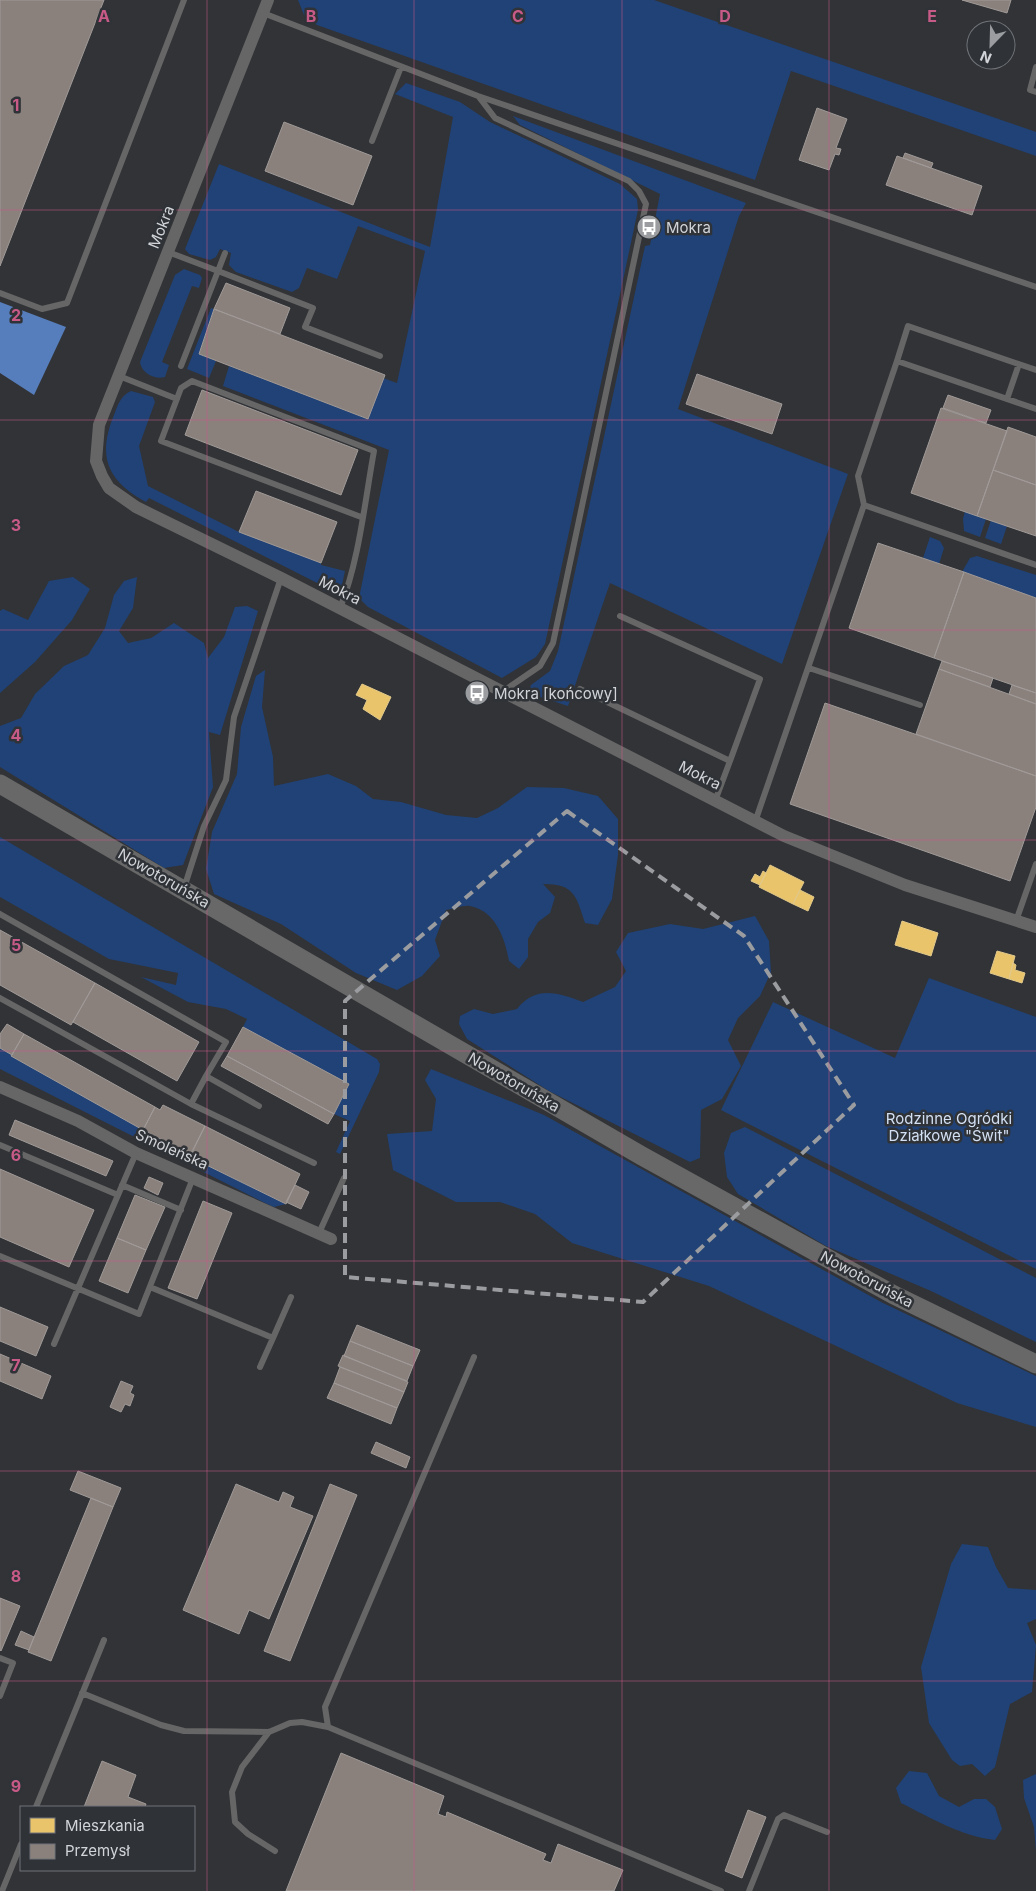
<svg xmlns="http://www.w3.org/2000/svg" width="1036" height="1891" font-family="Inter,sans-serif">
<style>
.green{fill:#214276}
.water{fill:#577ebc}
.homes{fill:#e9c46a;stroke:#e2c98b}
.industry{fill:#8a817c;stroke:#a09a98}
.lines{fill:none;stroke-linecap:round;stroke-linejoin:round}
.service{stroke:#666;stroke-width:6}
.minor{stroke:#666;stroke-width:12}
.secondary{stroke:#686868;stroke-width:19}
.marked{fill:none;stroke:#9a9c9f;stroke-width:4;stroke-dasharray:10 6;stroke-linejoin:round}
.grid{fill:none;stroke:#c85a87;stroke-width:1;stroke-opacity:0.55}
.labels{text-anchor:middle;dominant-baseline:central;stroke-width:5;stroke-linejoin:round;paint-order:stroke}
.street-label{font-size:15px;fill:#d2d4d8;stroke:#2f3338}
.poi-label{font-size:15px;fill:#d2d4d8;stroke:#2f3338;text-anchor:start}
.park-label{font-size:15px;fill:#d3dff2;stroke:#2f3338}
.grid-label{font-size:16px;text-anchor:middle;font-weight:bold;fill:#c85a87;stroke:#2f3338;stroke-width:5;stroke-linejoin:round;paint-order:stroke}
</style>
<rect width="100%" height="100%" fill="#313336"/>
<path class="green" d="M298 0H654L1036 132V156L791 71 755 180 317 25 304 15Z
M406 83 460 102 490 122 620 184 637 199 638 210 545 644 536 657 502 678 368 607 359 598 389 450 223 386 229 366 368 419 383 378 397 383 425 251 358 226 337 279 307 268 299 288 292 292 236 272 229 265 231 253 220 249 216 257 210 260 189 254 185 249 219 164 430 247 453 117 395 94Z
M513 116 746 203 739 216 678 409 848 474 782 664 610 583 568 706 528 693 531 685 550 671 558 651 645 246 650 245 660 194 520 125Z
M184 269 200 275 202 278 199 288 192 286 162 362 169 365 165 377C155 380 141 373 140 362L175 275Z
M211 308 214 309 199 354 216 361 209 378 187 369Z
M131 391 153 397 155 402 139 446 148 486 239 532 321 563V565L345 571 342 585 334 591H323L325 587 149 498 146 502C107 481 97 456 114 415 118 405 120 396 131 391Z
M965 511 986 519 980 537 964 531 963 519Z
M991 520 1007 526 1001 544 985 538Z
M930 537 940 541 944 548 939 564 923 558Z
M977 556 1036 575V598L962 572 970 558Z
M73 577 90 589 72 620 35 662 0 693V611L3 609 28 620 49 581Z
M137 577 133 608 119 631 128 643 151 638 174 623 204 643 208 658 224 637 235 607 247 606 258 611 220 735 209 732 213 787 183 865 164 868 0 767V726L21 718 35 694 64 666 88 655 105 628 114 595 124 581Z
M265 670 262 707 273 757 274 786 328 774 356 786 373 799 401 802 446 815 477 818 498 808 527 787 564 788 598 796 618 819V855L612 899 598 925 585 923C576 896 575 884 543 884L555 897 550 913 538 922 528 939V957L519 969 509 961C505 939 496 911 470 906 463 905 453 909 446 910L435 940 440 956 422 976 397 990 356 973 281 924 214 894 206 869 212 832 237 774 241 727 256 676Z
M0 837 377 1059 380 1064 379 1072 340 1154 336 1152 350 1121 334 1114 349 1084 243 1027 247 1019 226 1009 188 1002 141 977 176 985 178 973 109 959 0 897Z
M755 916 769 941 771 972 760 996 738 1018 728 1040 741 1066 722 1099 701 1110 700 1158 690 1162 549 1091 467 1039 459 1024 460 1016 474 1009 493 1014 517 1009C536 985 558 993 583 1002L615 987 626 971 616 952 628 933 670 924 703 929Z
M929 978 1036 1017V1269L721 1110 773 1002 895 1058Z
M0 1048 12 1055 11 1056 190 1155V1157L286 1204 274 1207 265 1203 0 1069Z
M431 1069 544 1115 881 1302 1036 1376V1427L957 1403 709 1286 572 1243 535 1214 500 1202H456L393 1170 387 1134 432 1131 436 1099 425 1080Z
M745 1127 1036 1278V1342L931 1291 826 1246 738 1194 727 1177 724 1153 731 1133Z
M962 1544 988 1547 996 1567 1008 1588 1036 1590V1619L1027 1623 1036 1645 1032 1692 1010 1704 995 1767 985 1776 972 1764 960 1766 952 1760 929 1723 921 1667 951 1564Z
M909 1771 927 1773 939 1796 959 1807 974 1799H986L995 1807 1002 1829 995 1840C961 1836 931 1818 901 1803L896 1788Z
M1036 1774V1851L1034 1827 1024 1798 1023 1780Z"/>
<path class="water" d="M0 302 66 327 34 395 0 373Z"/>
<path class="homes" d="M362 684 391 697 380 720 363 709 367 700 356 695Z
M770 865 804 882 793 904 759 887Z
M763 871 766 873 760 885 751 881 755 874 760 877Z
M800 890 814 897 808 911 793 904Z
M902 921 938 933 931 956 895 945Z
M997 951 1015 956 1009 979 990 973Z
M1013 963 1016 965 1015 970 1025 973 1022 983 1009 979Z"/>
<path class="industry" d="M0 0H104L0 266Z
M962 0H1011L1007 13Z
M817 108 847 119 836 148 841 149 839 155 835 154 829 170 799 160Z
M284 122 372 156 353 205 265 171Z
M905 153 933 163 931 168 903 158Z
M897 156 982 186 972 215 886 185Z
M226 283 290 308 280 334 214 309Z
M214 309 385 375 368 419 199 354Z
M697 374 782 404 772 434 686 404Z
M202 390 358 450 341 495 185 435Z
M948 395 991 410 986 423 943 408Z
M941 408 1007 431 977 516 911 493Z
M1008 427 1036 437V485L993 470Z
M993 470 1036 485V536L977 516Z
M256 491 337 522 321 563 239 532Z
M878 543 964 572 934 658 849 628Z
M964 572 1036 598V693L934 658Z
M942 661 993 678 990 687 939 669Z
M939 669 1036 704V776L916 734Z
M1012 685 1036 693V704L1009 694Z
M825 703 1036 776V807L1010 881 790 804Z
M0 930 95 983 71 1025 0 985Z
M95 983 199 1042 177 1081 73 1022Z
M7 1024 24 1034 12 1055 0 1048V1034Z
M243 1027 349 1084 334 1114 227 1056Z
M24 1034 155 1107 143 1130 11 1056Z
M227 1056 334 1114 328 1124 221 1066Z
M163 1105 205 1126 190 1155 143 1130 155 1107 160 1110Z
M15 1120 113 1161 106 1176 9 1135Z
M205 1126 300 1174 286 1204 190 1157Z
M0 1169 94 1210 69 1267 0 1237Z
M149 1177 163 1183 158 1195 144 1188Z
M295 1185 309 1192 301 1209 286 1202Z
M135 1195 165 1207 146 1250 117 1238Z
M203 1201 232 1213 197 1299 168 1288Z
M117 1238 146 1250 128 1293 99 1281Z
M0 1307 48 1327 36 1356 0 1341Z
M357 1325 420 1350 413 1366 350 1341Z
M350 1341 413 1366 407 1381 344 1356Z
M0 1354 51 1376 42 1399 0 1381Z
M343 1355 408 1382 404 1392 338 1366Z
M340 1367 404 1392 397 1408 334 1383Z
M121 1381 133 1386 130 1393 134 1395 130 1406 125 1404 121 1412 110 1407Z
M334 1383 397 1408 391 1424 327 1398Z
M376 1442 410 1457 406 1468 371 1453Z
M78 1471 121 1488 113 1507 70 1490Z
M236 1484 279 1502 283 1492 294 1497 290 1507 313 1516 269 1619 249 1610 239 1634 183 1610Z
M330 1484 357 1495 290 1661 264 1651Z
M91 1498 113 1507 51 1661 28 1652Z
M0 1598 20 1606 1 1651 0 1650Z
M21 1631 34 1637 29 1650 15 1645Z
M341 1753 444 1796 438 1814 446 1817 447 1812 546 1854 543 1860 551 1863 558 1844 623 1870 614 1891H286Z
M102 1761 136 1775 128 1797 146 1804 145 1807H84Z
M748 1810 766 1817 742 1878 725 1871Z"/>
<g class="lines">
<path class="service" d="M263 13 478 96 1036 287
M1036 67 1030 90 1036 92
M479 97 495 118 629 181 639 191 646 204 553 643 540 666 502 692
M372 141 401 67
M168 252 218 271 181 366
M225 253 218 271 313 308 305 327 380 356
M0 293 42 309 67 303 184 0
M897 361 908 326 1036 370
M119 376 177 399
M1007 399 1019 364
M864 505 858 476 897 361 1036 409
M340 608C359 562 365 500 374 451L192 381 181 388 161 441 361 517
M620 616 760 679 730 761
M809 668 920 705
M580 689 730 761 715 801
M755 822 864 505 1036 565
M184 888 204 826 226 780 234 717 281 578
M0 914 226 1042 206 1076
M1016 921 1036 864
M0 998 191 1104 314 1163
M191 1104 206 1076 259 1106
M0 1145 118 1195 54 1344
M122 1185 181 1210
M118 1195 136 1153
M319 1233 344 1178
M0 1256 139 1314 193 1178
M150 1287 273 1338 291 1297
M474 1357 325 1707 328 1727 721 1891
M260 1367 273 1338
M0 1658 13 1663 0 1696
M82 1693 161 1725 184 1731 269 1732 290 1723 302 1722 328 1727
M269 1732 242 1767 232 1792 235 1822 248 1834 275 1851
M36 1807 104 1640
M2 1891 21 1844
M749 1891 778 1819 784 1815 827 1832"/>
<path class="minor" d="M268 0 99 425 96 461 102 476 109 488 136 507 281 578 784 836 905 885 1036 927
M0 1087 78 1121 136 1153 331 1239"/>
<path class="secondary" d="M0 784 642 1156 894 1295 1036 1364"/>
</g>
<path class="marked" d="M567 811 744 936 854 1105 643 1302 345 1277V1001Z"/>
<path class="grid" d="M207 0V1891M414 0V1891M622 0V1891M829 0V1891M0 210H1036M0 420H1036M0 630H1036M0 840H1036M0 1051H1036M0 1261H1036M0 1471H1036M0 1681H1036"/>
<defs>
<symbol id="bus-disc" viewBox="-11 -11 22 22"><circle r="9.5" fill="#9a9c9f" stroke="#2f3338"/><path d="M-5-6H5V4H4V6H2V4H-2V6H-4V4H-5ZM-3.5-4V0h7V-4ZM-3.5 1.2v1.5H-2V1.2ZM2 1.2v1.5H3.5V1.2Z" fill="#fff"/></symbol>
</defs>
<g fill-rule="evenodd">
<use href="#bus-disc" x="635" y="213" width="28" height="28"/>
<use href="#bus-disc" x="463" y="679" width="28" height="28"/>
</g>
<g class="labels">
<g class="street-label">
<text transform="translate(161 227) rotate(-68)">Mokra</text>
<text transform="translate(340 590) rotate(27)">Mokra</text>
<text transform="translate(700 775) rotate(27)">Mokra</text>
<text transform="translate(164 878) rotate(30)">Nowotoruńska</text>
<text transform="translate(514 1082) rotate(30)">Nowotoruńska</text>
<text transform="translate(172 1149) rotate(24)">Smoleńska</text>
<text transform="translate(867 1279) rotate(28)">Nowotoruńska</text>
</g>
<g class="poi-label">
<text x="666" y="227">Mokra</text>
<text x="494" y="693">Mokra [końcowy]</text>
</g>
<g class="park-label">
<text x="949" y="1118">Rodzinne Ogródki<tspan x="949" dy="17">Działkowe "Świt"</tspan></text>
</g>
</g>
<g class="grid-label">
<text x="104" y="22">A</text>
<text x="311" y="22">B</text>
<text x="518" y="22">C</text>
<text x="725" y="22">D</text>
<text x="932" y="22">E</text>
<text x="16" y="111">1</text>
<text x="16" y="321">2</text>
<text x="16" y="531">3</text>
<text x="16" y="741">4</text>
<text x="16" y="951">5</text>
<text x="16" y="1161">6</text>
<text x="16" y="1371">7</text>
<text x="16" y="1582">8</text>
<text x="16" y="1792">9</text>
</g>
<rect x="20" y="1806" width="175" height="65" fill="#2f3338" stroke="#707378"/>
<rect x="30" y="1818" width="25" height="15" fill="#e9c46a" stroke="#707378"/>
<text x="65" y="1831" font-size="15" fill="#d2d4d8">Mieszkania</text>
<rect x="30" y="1844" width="25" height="15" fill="#8a817c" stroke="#707378"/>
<text x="65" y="1856" font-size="15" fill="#d2d4d8">Przemysł</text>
<g transform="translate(991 45) rotate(203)"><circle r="24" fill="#2f3338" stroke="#707378"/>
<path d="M0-4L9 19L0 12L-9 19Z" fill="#9a9c9f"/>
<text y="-8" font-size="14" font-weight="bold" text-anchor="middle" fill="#d2d4d8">N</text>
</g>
</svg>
